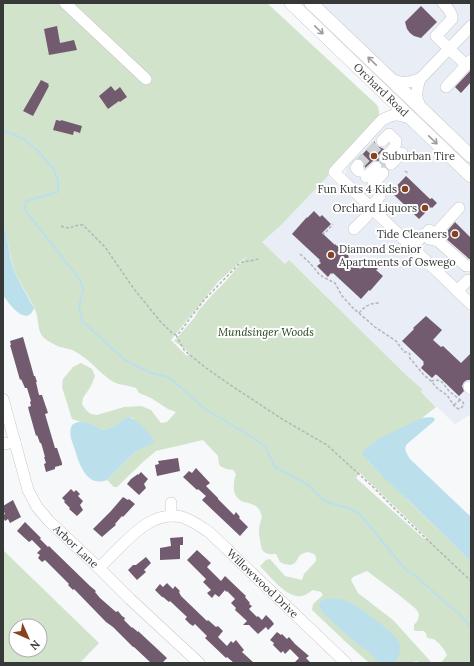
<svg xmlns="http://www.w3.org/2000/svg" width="474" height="666" font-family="Lora,serif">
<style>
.built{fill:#e8edf6}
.green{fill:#d2e3cc;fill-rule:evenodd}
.water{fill:#bcdfec}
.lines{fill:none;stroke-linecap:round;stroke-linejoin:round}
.stream{stroke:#bcdfec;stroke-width:2}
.building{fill:#725b6e}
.minor-tunnel{stroke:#d0d2d3;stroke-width:11;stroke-dasharray:11 5.5;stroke-linecap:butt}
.minor-casing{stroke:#c6c7c9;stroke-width:12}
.major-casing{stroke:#c6c7c9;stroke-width:14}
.path{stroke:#b3b5b6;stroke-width:1.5;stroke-dasharray:3 2;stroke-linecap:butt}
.minor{stroke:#fff;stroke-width:11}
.major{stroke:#fff;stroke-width:13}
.oneway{stroke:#9b9c9c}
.poi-dot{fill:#894120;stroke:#fff;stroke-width:1.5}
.labels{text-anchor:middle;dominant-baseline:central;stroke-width:4;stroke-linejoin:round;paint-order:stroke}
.street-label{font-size:11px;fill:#373838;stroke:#fff}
.poi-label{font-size:11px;fill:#373838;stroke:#fff;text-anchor:end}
.park-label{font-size:11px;font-style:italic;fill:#223e17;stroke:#fff}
</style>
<rect width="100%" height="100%" fill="#f6f8fa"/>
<path class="built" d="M317 3H471V292H470L455 281 345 176 346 166 413 93Z
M326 174 471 312V414L455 424 261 241Z"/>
<path class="green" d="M3 3H267L377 105C380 111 380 115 376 120L328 172V175L327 177 280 226 262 242 285 264 289 260 406 375 422 389 421 392 436 407 368 461 471 562V663H441L447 655C445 650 438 641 433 639 431 639 428 638 426 637L427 635 424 631H416L414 630V625L418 620 419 614 416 609 399 595 367 571 353 577 351 580 358 593 393 620 432 663H419L418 661 412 662 410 663H369L348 644 312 610 313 604 323 595 321 592 313 590C309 592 306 595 302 596 287 599 270 576 260 566L266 560 270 559 285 576 302 580 304 574 316 561V557L314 554 308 552 304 553 300 555 295 563 291 565 284 564 280 562 276 554C263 555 261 551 260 539 258 530 259 526 262 517 261 514 260 510 258 508 254 504 249 503 244 502 231 498 233 483 236 474L233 470 226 469 220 466 219 464 218 456 203 440 156 451 144 461 117 487H114L107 480 134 453 138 450 147 446 133 418C125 416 122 422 116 426 112 428 108 429 103 430L83 422 78 421 72 419 62 387 63 379 73 367 81 363 92 369 95 376 91 386 83 398 82 404 86 410 91 414 97 415 124 407 141 406 151 410 161 423 167 422 176 412 168 409 151 398 139 393 136 388C130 386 124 385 118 384 105 379 94 364 82 356 78 353 73 350 69 349 66 348 63 348 60 347 55 345 48 341 44 338 37 332 39 320 36 312 30 296 18 283 13 266 9 253 8 237 3 225ZM247 256 225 282 213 294 198 311 195 317 174 341 190 353 187 356 171 340 218 282ZM360 473 428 539 423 538 356 478Z
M3 550 99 643 80 663H3ZM16 626H40V650H16Z"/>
<path class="water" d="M3 225C9 238 8 253 13 267 18 281 27 295 34 308 27 328 9 304 3 295Z
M129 417C136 419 153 435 154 442 148 447 140 448 134 453L107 480C87 488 79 464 75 450 72 441 68 434 72 425 82 417 93 426 103 430L114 427 125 418Z
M432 417 434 418 435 420 433 422 407 444C403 449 407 454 410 459L471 517V562L409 501 383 477 362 454 364 450 380 438 422 418Z
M325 599C332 599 339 598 346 601 356 604 393 632 398 640 402 648 400 657 394 663H380L369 652 356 643 324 614 319 606 320 602Z"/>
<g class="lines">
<path class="stream" d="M3 130 24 139 37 150 53 168 58 180V192L26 201 25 210 80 280 83 289 79 306 82 321 125 360 149 372 170 378 204 408 255 439 265 447 275 467 307 484 322 499 330 503 348 508 359 513 395 557 407 571 416 576 451 608 459 613 471 628"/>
</g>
<path class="building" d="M421 6 437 22 421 38 414 36 410 33 407 29 405 22Z
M57 26 60 43 74 40 77 50 49 55 44 29Z
M471 70V82L461 93 455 87Z
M41 80 49 84 48 85 49 86 33 116 23 111Z
M111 86 115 91 120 87 127 97 120 102 119 101 108 109 99 96Z
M56 120 61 121V120L82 126 80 133 74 131 73 135 53 130Z
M375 141V143L377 146 384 149 378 156 379 161 374 160 365 168 364 162 362 159 359 158Z
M406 176 430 199 432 198 437 203 432 208 431 207 419 219 391 192Z
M314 211 320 217 322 215 331 224 322 233 335 245V244L337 246 339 244 349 254 348 256 349 257 348 258 360 269 369 260 378 269 376 270 383 276 370 291 369 290 361 299 333 273 332 274 331 273 328 277 317 266 321 263 319 261 320 260 292 234 307 217V218Z
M455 222 471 238V259H469L467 257 443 236Z
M426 316 442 330 433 340 441 347 443 346 461 363 471 353V380H467L464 382 462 386 464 391 459 396 437 375H436V374L432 378 421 368 424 364 423 363 424 362 402 341 414 329 413 328Z
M23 337 34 376H35L37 382H36L39 395H42L48 413 45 414 55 448H57L62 463V465L55 467V469L46 472 44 464 46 463 44 457H45L42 446 41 443H40L37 435 36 436 29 411 28 407 31 406 30 402 31 401 27 388H25L21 379 20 380 10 345H11L10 341Z
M178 458 180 471 157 476 155 465 159 464 158 461Z
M196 468 210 483 206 486 218 498V499L234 515 236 512 240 517 239 518 248 527 240 536 202 500 206 496 198 489 197 490 183 477 189 471 192 473Z
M141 472 148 479 144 484 146 488 139 495 127 484 131 479 138 474V475Z
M71 489 74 492 76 490 80 494 78 496 83 501 80 505 83 510 77 516 69 509 70 508 64 502 65 501 62 498Z
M123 497 128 500 129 499 135 504 123 517 122 516 115 524 116 525 110 530 102 537 93 529 111 511Z
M13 500 21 517 10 523 8 519 5 521 3 517V515L5 514 3 510V506Z
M25 522 41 538 40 539 48 547 49 546 54 551 90 586 96 591 95 592 100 598 116 612 118 611 122 616 125 618 124 620 132 628V627L138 632V631L167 658 162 663H151L134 647H133L113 627 106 622 74 589 73 590 68 585 69 584 45 560 42 562 38 558 40 555 37 553 41 549 32 540 29 542 17 531Z
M183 537V545H180V559L160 560V548L171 546 170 538Z
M197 550 211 563 207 567 221 581 225 576 246 596 245 597 250 603 249 604 252 606 249 609 257 617 258 616 262 620 266 615 272 621 274 624 268 630 266 627 258 634 249 625H243L247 621 235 610 236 608 231 603 235 599 227 591 226 592 225 590 219 597 215 594 212 598 207 593 211 590 203 582 206 579 187 560Z
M146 557 151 563 144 570 146 572 137 580 128 570 133 565H136Z
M167 583 173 589 175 586 180 591 179 592 181 596 207 621 208 620 216 627 218 626 223 631 218 637 227 646 231 641 233 643 236 640 244 650 242 652 254 663H234L227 657 226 658 205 638 207 636 195 624 193 626 190 624 185 619 187 617 170 601 169 602 163 597H162L155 590 160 584 163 587Z
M277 632 281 635 282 634 287 639 289 637 295 644 309 656 306 658 311 663H294L299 658 290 649 285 654 283 651 281 653 273 645 274 643 270 640Z"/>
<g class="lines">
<path class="minor-tunnel" d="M358 165 382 141
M380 170 388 161"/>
<defs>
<g id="minor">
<path d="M65 3 146 79"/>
<path d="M443 3 449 10 452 16V19L436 36 462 61"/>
<path d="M391 79C403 84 408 83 420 79 416 92 415 96 421 108"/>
<path d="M420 79 471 26"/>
<path d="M446 87 471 60"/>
<path d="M412 119C399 114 394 113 382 120L334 172 471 304"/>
<path d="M382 141 389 134 396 141 395 147 385 158"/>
<path d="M391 164 402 153"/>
<path d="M358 165 356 168 359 171"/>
<path d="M366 177 376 167"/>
<path d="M373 184 383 173"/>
<path d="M354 229 366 217 375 202 380 196"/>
<path d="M429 230 436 233 459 208"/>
<path d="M429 239 438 241 466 266H471"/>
<path d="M412 247 424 234"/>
<path d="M457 291 468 280"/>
<path d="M469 387 471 389"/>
<path id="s1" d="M3 399 28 490 37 507 49 521 99 568 130 599 199 663"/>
<path d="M3 444 15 442"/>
<path d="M171 503V516"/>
<path id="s2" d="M99 568C107 560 115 552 123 544 139 528 157 512 182 517 192 520 201 527 209 532L346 663"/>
</g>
<g id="major">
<path id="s3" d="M291 3 471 176"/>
<path d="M311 3 471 156"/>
</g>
</defs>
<use href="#minor" class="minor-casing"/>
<use href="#major" class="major-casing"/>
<path class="path" d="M405 171 408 173
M399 209 402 207
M61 226C72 231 73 224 83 225L105 247 134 289 160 321 172 333 176 335 179 333 204 300 240 263C247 260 253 262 260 258
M323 232 324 234 333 224
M300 254 310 263 319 274 323 277 335 283 342 296 353 308 375 327 396 341 404 352H407L410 354 409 357 423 374 431 381 438 389 447 395 455 407 459 409 461 408 464 405 463 402 449 391 442 382 437 380 431 381
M360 268 369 259
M359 313C365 306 370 303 379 303
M176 335 184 350 206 368 229 384 282 419 327 445 372 486 397 511 471 581
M454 405 460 400"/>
<use href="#minor" class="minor"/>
<use href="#major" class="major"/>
</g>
<defs><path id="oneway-shaft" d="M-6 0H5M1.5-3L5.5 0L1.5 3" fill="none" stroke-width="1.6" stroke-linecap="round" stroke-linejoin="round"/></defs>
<g class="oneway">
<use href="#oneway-shaft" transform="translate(319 30) rotate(44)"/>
<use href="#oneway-shaft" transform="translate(372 61) rotate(-136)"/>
<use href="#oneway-shaft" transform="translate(433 140) rotate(44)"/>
</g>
<g class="poi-dot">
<circle cx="374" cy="156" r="4"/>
<circle cx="405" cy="189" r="4"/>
<circle cx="425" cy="208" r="4"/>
<circle cx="455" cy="234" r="4"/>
<circle cx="331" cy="255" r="4"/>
</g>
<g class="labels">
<g class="street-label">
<text stroke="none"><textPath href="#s3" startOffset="125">Orchard Road</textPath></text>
<text stroke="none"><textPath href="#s1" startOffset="169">Arbor Lane</textPath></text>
<text stroke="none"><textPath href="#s2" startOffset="207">Willowwood Drive</textPath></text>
</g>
<g class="poi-label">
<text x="382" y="156" text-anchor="start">Suburban Tire</text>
<text x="397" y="189">Fun Kuts 4 Kids</text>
<text x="417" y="208">Orchard Liquors</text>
<text x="447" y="234">Tide Cleaners</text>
<text x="339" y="249" text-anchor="start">Diamond Senior<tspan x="339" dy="13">Apartments of Oswego</tspan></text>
</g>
<g class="park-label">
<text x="266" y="332">Mundsinger Woods</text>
</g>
</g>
<rect width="474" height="666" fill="none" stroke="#373838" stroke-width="8"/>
<g transform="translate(28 638) rotate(135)"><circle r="19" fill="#ffffff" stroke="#afafaf"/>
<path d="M0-3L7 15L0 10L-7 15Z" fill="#894120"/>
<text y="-6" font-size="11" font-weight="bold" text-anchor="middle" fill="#373838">N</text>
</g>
</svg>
